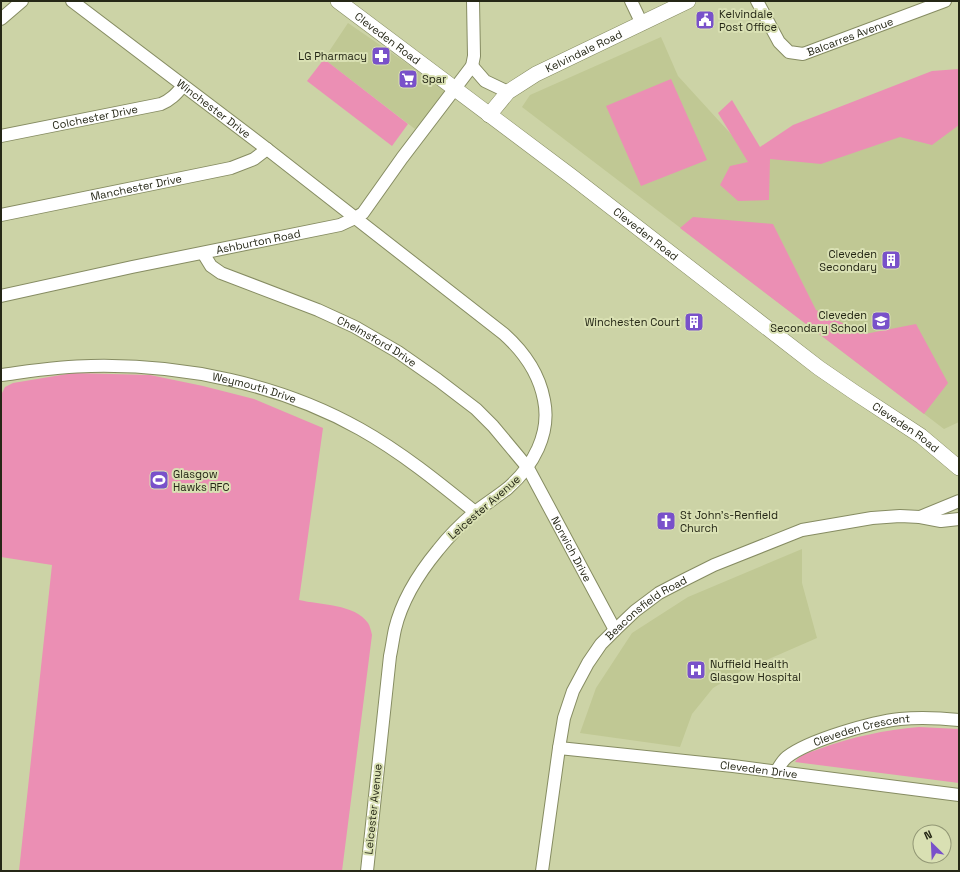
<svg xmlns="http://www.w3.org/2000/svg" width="960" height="872" font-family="'Space Grotesk',sans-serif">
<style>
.built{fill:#c0c894}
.green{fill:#eb8fb4}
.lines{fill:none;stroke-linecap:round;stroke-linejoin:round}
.minor-casing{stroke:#868c62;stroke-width:14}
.tertiary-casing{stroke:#868c62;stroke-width:16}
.minor{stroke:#fff;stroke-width:12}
.tertiary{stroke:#fff;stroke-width:15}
.labels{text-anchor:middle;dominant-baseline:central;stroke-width:4;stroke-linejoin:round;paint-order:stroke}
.poi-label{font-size:11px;fill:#252716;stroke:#d9e0b3;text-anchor:start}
.street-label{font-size:11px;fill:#252716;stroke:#d9e0b3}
</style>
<rect width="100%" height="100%" fill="#ccd3a6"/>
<path class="built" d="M348 23 447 91 415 129 324 59Z
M661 37 678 76 751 156 959 69V422L944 429 522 107 530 95Z
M802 549V583L817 638 741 671 713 688 692 714 680 747 580 733 596 688 632 633 688 597Z"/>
<path class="green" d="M324 59 408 124 392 146 307 81Z
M959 69V125L932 145 900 137 821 164 770 159 769 200 738 201 720 185 730 166 748 162 718 113 732 100 760 147 793 125 932 71Z
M671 79 707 160 641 186 606 106Z
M693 217 773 224 816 310 865 334 916 324 948 383 924 414 680 228Z
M73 373 150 375 203 386 254 399 323 428 299 600C320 605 355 604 368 623 370 626 371 631 372 635L342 871H19L52 565 1 557V395L5 387 13 383Z
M919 727 959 729V783L795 762C799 755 811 752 819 749 851 737 885 730 919 727Z"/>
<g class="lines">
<defs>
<g id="minor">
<path id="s1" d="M72 1 267 149 504 334C524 352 539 373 544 400 551 434 533 466 508 488 497 497 485 504 474 513 461 524 449 536 438 550 419 573 402 600 395 629 393 638 392 647 390 656L367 871"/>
<path d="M631 1 642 24"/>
<path id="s2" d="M757 1 779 42 789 52 803 54 945 1"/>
<path d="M1 19 22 1"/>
<path d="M472 66 485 81 508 92"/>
<path id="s3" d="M1 136 161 104C171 100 176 94 183 86"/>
<path id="s4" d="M1 215 231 168 254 159 267 149"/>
<path id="s5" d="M203 253 211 266 221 273 318 310 355 327 398 352 438 380 476 409 493 426 528 468 615 630"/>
<path id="s6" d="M1 296 132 267 340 225 355 218 363 213 402 158 472 66 474 56 473 1"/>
<path id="s7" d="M1 375C31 371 61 366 91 366 183 364 280 384 360 429 401 452 438 482 475 512"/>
<path d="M920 517 959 501"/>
<path id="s8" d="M559 748 733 766 959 795"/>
<path id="s9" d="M776 772C779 767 782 761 787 757 809 740 872 722 900 719 920 717 940 718 959 720"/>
<path id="s10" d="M542 871 559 748 564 718 573 691 588 663 601 644 615 630 635 611 659 593 684 580 714 565 802 530 872 518 900 516 920 517 941 521 959 519"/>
</g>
<g id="tertiary">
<path id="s11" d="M338 1 571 176 819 368 854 392 921 436 959 468"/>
<path id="s12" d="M489 115 508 92 536 74 688 1"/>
</g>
</defs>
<use href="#minor" class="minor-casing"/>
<use href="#tertiary" class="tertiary-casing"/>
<use href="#minor" class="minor"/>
<use href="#tertiary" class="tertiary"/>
</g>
<defs>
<symbol id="civic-square" viewBox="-11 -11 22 22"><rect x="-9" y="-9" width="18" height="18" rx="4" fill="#7951ca" stroke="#d9e0b3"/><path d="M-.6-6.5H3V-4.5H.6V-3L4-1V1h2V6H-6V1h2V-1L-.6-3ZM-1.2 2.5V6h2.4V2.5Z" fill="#fff"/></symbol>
<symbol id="pharmacy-square" viewBox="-11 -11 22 22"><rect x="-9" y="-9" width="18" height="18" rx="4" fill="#7951ca" stroke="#d9e0b3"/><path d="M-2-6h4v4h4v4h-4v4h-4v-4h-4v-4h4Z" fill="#fff"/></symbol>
<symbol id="supermarket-square" viewBox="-11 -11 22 22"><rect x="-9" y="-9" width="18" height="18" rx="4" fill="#7951ca" stroke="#d9e0b3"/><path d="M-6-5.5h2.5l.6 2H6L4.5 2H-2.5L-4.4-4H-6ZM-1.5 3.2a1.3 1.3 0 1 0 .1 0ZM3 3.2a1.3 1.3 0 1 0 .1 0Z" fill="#fff"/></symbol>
<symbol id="building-square" viewBox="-11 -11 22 22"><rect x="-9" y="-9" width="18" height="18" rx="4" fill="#7951ca" stroke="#d9e0b3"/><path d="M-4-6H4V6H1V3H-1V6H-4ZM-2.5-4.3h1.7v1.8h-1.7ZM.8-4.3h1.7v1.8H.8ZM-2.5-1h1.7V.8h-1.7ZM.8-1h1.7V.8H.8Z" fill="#fff"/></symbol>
<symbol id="school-square" viewBox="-11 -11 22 22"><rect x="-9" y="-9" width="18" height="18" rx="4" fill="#7951ca" stroke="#d9e0b3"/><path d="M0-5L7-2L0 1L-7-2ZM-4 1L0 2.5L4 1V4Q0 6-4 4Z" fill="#fff"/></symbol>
<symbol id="stadium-square" viewBox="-11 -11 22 22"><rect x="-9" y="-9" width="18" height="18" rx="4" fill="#7951ca" stroke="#d9e0b3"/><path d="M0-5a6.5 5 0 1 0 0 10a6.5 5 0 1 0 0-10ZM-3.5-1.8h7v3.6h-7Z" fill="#fff"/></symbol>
<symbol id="church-square" viewBox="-11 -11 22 22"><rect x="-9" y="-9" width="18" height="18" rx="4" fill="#7951ca" stroke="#d9e0b3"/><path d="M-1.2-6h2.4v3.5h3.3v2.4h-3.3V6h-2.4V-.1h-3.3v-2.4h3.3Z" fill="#fff"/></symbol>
<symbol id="hospital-square" viewBox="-11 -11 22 22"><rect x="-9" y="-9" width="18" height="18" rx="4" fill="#7951ca" stroke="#d9e0b3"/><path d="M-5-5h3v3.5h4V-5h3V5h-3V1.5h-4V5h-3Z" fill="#fff"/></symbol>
</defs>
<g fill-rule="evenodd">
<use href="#civic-square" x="694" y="9" width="22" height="22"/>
<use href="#pharmacy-square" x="370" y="45" width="22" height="22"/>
<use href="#supermarket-square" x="397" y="68" width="22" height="22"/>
<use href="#building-square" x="880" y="249" width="22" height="22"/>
<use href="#school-square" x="870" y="310" width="22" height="22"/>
<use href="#building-square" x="683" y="311" width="22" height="22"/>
<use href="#stadium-square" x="148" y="469" width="22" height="22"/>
<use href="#church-square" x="655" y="510" width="22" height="22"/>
<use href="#hospital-square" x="685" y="659" width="22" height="22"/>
</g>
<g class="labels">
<g class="poi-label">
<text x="719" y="14">Kelvindale<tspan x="719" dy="13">Post Office</tspan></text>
<text x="367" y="56" text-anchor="end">LG Pharmacy</text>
<text x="422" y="79">Spar</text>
<text x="877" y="254" text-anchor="end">Cleveden<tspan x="877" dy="13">Secondary</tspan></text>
<text x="867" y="315" text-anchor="end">Cleveden<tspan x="867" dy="13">Secondary School</tspan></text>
<text x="680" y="322" text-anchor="end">Winchesten Court</text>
<text x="173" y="474">Glasgow<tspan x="173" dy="13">Hawks RFC</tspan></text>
<text x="680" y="515">St John’s-Renfield<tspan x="680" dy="13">Church</tspan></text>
<text x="710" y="664">Nuffield Health<tspan x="710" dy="13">Glasgow Hospital</tspan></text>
</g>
<g class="street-label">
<text stroke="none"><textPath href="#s2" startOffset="125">Balcarres Avenue</textPath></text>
<text stroke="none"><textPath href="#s11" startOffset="62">Cleveden Road</textPath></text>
<text stroke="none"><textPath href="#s12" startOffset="116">Kelvindale Road</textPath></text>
<text stroke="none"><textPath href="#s1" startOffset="178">Winchester Drive</textPath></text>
<text stroke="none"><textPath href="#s3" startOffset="96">Colchester Drive</textPath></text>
<text stroke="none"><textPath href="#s4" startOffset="138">Manchester Drive</textPath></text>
<text stroke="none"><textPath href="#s11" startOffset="386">Cleveden Road</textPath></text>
<text stroke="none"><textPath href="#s6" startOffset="263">Ashburton Road</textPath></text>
<text stroke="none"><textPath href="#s5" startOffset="198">Chelmsford Drive</textPath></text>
<text stroke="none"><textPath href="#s7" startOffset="256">Weymouth Drive</textPath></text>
<text stroke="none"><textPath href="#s11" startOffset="710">Cleveden Road</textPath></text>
<text transform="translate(484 507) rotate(-41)">Leicester Avenue</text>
<text stroke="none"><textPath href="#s5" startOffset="489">Norwich Drive</textPath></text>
<text stroke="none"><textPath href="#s10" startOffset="296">Beaconsfield Road</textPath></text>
<text stroke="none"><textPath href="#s9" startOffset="99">Cleveden Crescent</textPath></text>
<text stroke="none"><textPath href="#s8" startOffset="201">Cleveden Drive</textPath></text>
<text transform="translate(373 809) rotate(-84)">Leicester Avenue</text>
</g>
</g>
<rect width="960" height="872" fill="none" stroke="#252716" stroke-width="4"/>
<g transform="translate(932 844) rotate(336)"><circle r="19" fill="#d9e0b3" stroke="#919674"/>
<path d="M0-3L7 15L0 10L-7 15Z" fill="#7951ca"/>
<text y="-6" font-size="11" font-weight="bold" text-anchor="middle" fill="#252716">N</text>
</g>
</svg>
